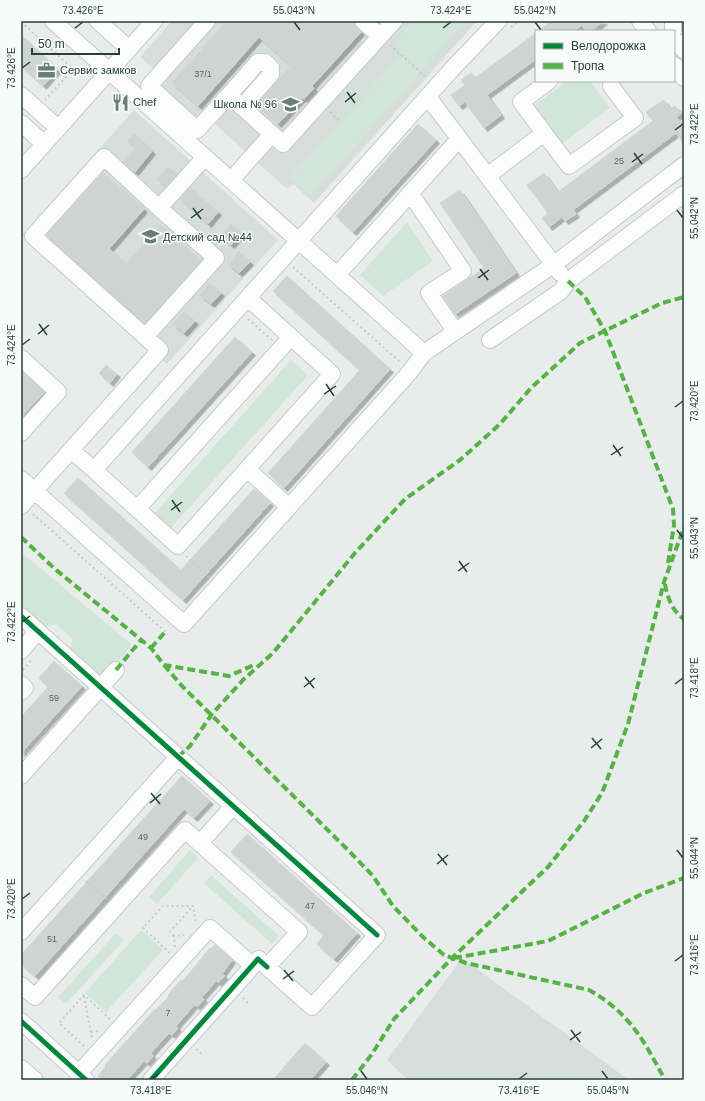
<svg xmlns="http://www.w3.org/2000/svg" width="705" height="1101" font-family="Helvetica,sans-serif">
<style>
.built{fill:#d6dedb}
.green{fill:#d1e6d8}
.building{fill:#cfd4d2;stroke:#d1d6d4;filter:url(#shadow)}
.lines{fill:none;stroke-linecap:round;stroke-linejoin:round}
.minor-casing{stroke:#c5cac8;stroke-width:18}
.path{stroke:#c3ccca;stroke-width:2;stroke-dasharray:2 3;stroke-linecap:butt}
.minor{stroke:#fcfcfc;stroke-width:16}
.quiet{stroke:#55b346;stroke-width:4;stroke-dasharray:8 4;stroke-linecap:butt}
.cycleway-casing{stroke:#f7fbf9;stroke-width:8}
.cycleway{stroke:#00873e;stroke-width:5}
.ticks{fill:none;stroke:#24423a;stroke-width:1.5}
.labels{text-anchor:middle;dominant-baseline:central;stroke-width:3;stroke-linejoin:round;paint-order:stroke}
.number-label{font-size:9px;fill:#506761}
.poi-label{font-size:11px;fill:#24423a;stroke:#f7fbf9;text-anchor:start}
.neatline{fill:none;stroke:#24423a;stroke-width:1.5}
.ticks-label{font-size:10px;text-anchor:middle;fill:#24423a}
</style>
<defs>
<filter id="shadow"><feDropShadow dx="3.5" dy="3.5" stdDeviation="0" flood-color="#0004"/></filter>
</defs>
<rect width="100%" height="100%" fill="#e8edeb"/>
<path class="built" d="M172 21H477L314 203 294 185 286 188 207 117 201 124 163 92 159 74 140 57Z
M134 110 278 240 167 364 22 235Z
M462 958 629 1080H408L387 1060Z"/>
<path class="green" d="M413 21H467L422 70 393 43Z
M401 56 420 73 311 196 291 177Z
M567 81H590L610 108 556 148 528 110Z
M407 222 433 261 383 296 360 275Z
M291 360 308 375 170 529 154 514Z
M21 552 131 644C130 650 109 671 103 678L70 649 73 639 56 624 46 627 21 604Z
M190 850 198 858 157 904 149 897Z
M211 875 279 936 272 944 204 883Z
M141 930 163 950 106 1012 85 993Z
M116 933 124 940 66 1004 58 997Z"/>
<path class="building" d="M227 21H351L361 32 312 86 314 88 304 99 302 98 278 124 257 104 291 66 259 37 198 106 172 83Z
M552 21H604L591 31H586L582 25 573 31H538Z
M536 33V59L487 95 501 115 484 128 465 102 459 106 451 95 465 85 461 80 471 73 475 78Z
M21 35 58 69 43 86 21 66Z
M664 100 670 109 675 106 681 114 676 117 684 127V144L676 133 573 210 576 214 565 221 562 217 549 227 542 218 548 213 527 185 544 173 558 192 653 121 646 112Z
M418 124 436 140 353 232 336 216Z
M134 134 152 151 135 172 123 162 135 148 128 141Z
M168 167 176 175 166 187 157 179Z
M103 173 144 209 109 249 117 256 126 264 161 225 201 261 145 323 46 235Z
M190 188 218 212 208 224 180 199Z
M460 190 516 273 455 314 443 296 484 268 440 203Z
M231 224 241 234 231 245 220 236Z
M239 252 250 262 239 273 228 264Z
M287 276 390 369 284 488 268 473 360 370 273 291Z
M210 283 221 293 211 304 200 295Z
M184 312 195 321 184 333 173 324Z
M235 337 252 352 148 467 132 452Z
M106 365 117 374 110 383 99 373Z
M21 371 44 392 21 417Z
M78 478 181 570 254 489 270 503 183 600 64 493Z
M54 661 82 686 21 753V717L48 687 39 678Z
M182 776 210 801 194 818 184 809 35 976 21 964V955Z
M247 834 357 933 334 959 317 944 324 935 231 852Z
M215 945 232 960 222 974 225 976 218 983 216 981 202 997 204 999 197 1007 195 1004 176 1026 178 1028 172 1035 169 1033 159 1044 151 1053 153 1056 147 1063 144 1061 127 1080H102L98 1076 106 1066 105 1065 155 1009 156 1010 169 996 168 995 181 980 182 982 210 948 211 949Z
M305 1043 326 1062 310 1080H273Z"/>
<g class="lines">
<defs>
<path id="minor" d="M53 21 424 353
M98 21 129 49
M207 21 149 86 197 130 229 95 283 144 394 21
M363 21 380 36
M640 21 648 31
M673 21V31
M674 39 684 50
M674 65 684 78
M21 95 58 128
M229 95 258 62H265L271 68V74L242 107
M428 97 560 273
M21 123 44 144
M544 133 569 166 635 118 611 86
M21 170 154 21
M487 176 544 133 521 102 549 81
M231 180 272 134
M410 193 463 271 429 293 455 331
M337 275 459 139
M145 337 216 258 159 208
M490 340 561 291 568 281 684 194
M21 358 58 392 21 433
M71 450 160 350 33 236 104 157 159 208 205 157
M247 469 332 374 291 337
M21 479 184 624 289 507 247 469 178 546 94 470
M21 506 71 450 94 470 453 68 498 21
M289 507 409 373 424 353 553 265 684 165
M137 509 291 337 248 298
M21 616 377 935 312 1007 267 967 299 932 185 830 35 997 21 985
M21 651 38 631
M21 684 25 688 21 692
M21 776 116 670
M200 843 233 806
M21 932 178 757
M21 1021 86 1080
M21 1068 35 1080
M79 1073 210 928 252 965
M151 1080 259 959"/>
</defs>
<use href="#minor" class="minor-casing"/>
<path class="path" d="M21 22 73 69 45 100
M511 27 519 21
M390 45 427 78
M330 112 341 122
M293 267 400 362
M248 319 272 340
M33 514 168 634
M186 556 209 577
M23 670 31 661
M86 881 106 899
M174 936 170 932 193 906
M175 947 174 936 184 935
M170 953 143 928 163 906H193L196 923
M84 996 92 1039
M243 998 249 1004
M91 1032 99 1031
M84 1046 59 1023 84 995 110 1019
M196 1049 203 1055"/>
<use href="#minor" class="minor"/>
<path class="quiet" d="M568 281 585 297 605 331 673 509 674 525 668 563
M21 537 55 569 151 648 164 665 229 676 256 664
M665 584C667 597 673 612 684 619
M151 648 165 632
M164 665 182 686 349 851 373 876 393 906 423 937 444 955 466 963 589 990C630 1013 644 1041 665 1080
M116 670 141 640
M178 757 190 746 212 714 243 680 273 653 355 553 405 499 460 460 500 424 531 388 580 343 662 303 684 297
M454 958 548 941 644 893 684 878
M352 1080 372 1054 394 1019 452 958 548 867 584 821 602 793 628 724 664 582 684 527"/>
<defs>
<path id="cycleway" d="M21 616 377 935
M21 1021 86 1080
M151 1080 258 959 267 967"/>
</defs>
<use href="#cycleway" class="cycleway-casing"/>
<use href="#cycleway" class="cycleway"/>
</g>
<path class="ticks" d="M294 22 300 30M535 22 541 30M75 28 83 22M443 28 451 22M22 68 30 62M347 92 355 103M345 102 356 93M675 130 683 124M634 153 642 164M632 162 643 154M193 208 201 219M677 210 683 218M191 218 203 209M480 269 488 280M478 278 489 270M39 324 47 335M38 334 49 325M22 345 30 339M326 384 334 396M324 394 336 386M675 407 683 401M613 445 621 456M611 455 623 447M172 500 180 512M171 510 182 502M677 530 683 538M459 561 467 572M458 571 469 563M22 622 30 616M305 677 314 688M675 684 683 678M304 687 315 678M592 738 601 749M591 748 602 739M151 793 160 804M150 803 161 794M677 850 683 858M438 854 447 865M437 864 448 855M22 899 30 893M675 961 683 955M284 970 293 981M283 979 294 971M571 1030 580 1042M570 1040 581 1032M361 1071 367 1079M602 1071 608 1079M151 1079 159 1073M519 1079 527 1073"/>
<defs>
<symbol id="office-bare" viewBox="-9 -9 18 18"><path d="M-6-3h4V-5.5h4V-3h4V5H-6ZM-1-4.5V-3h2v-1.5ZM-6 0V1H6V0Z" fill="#697e78" stroke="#f7fbf9" stroke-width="2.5" paint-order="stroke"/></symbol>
<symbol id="restaurant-bare" viewBox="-9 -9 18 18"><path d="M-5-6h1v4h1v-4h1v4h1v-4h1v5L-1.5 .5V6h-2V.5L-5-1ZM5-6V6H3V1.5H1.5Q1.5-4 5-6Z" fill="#697e78" stroke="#f7fbf9" stroke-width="2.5" paint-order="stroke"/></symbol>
<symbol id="school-bare" viewBox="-9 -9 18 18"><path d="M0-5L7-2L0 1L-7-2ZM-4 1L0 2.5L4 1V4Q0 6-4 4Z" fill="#697e78" stroke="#f7fbf9" stroke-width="2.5" paint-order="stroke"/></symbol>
</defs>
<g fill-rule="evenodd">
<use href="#office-bare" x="34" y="58" width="25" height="25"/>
<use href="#restaurant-bare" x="108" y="90" width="25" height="25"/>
<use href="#school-bare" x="278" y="92" width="25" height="25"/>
<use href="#school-bare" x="138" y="224" width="25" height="25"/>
</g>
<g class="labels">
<g class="number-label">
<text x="203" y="74">37/1</text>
<text x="619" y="161">25</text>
<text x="54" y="698">59</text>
<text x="143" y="837">49</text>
<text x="310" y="906">47</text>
<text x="52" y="939">51</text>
<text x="168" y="1013">7</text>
</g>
<g class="poi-label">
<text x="60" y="70">Сервис замков</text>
<text x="133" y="102">Chef</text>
<text x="277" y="104" text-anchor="end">Школа № 96</text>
<text x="163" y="237">Детский сад №44</text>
</g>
</g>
<rect width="705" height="1101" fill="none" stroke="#f7fbf9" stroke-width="44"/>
<rect x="535" y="30" width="140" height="52" fill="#f7fbf9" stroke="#a3b1ad"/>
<rect x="543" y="43" width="20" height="6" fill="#00873e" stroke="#a3b1ad"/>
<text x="571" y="50" font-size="12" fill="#24423a">Велодорожка</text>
<rect x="543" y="63" width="20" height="6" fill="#55b346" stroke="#a3b1ad"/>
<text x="571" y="70" font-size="12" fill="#24423a">Тропа</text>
<path d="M32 48v6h87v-6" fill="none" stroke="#24423a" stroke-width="2"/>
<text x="38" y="48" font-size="12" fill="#24423a" stroke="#f7fbf9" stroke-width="3" paint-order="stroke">50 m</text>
<rect x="22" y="22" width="661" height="1057" class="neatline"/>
<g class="ticks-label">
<text x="83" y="14">73.426°E</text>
<text x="294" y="14">55.043°N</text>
<text x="451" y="14">73.424°E</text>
<text x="535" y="14">55.042°N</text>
<text transform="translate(11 68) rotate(-90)" y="4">73.426°E</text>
<text transform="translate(694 124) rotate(-90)" y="4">73.422°E</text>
<text transform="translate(694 218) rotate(-90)" y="4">55.042°N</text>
<text transform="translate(11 345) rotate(-90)" y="4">73.424°E</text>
<text transform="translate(694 401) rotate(-90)" y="4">73.420°E</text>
<text transform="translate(694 538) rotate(-90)" y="4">55.043°N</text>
<text transform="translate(11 622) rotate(-90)" y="4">73.422°E</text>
<text transform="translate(694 678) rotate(-90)" y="4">73.418°E</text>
<text transform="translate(694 858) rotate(-90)" y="4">55.044°N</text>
<text transform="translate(11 899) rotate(-90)" y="4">73.420°E</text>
<text transform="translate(694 955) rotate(-90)" y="4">73.416°E</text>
<text x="151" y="1094">73.418°E</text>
<text x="367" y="1094">55.046°N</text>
<text x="519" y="1094">73.416°E</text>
<text x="608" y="1094">55.045°N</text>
</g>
</svg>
